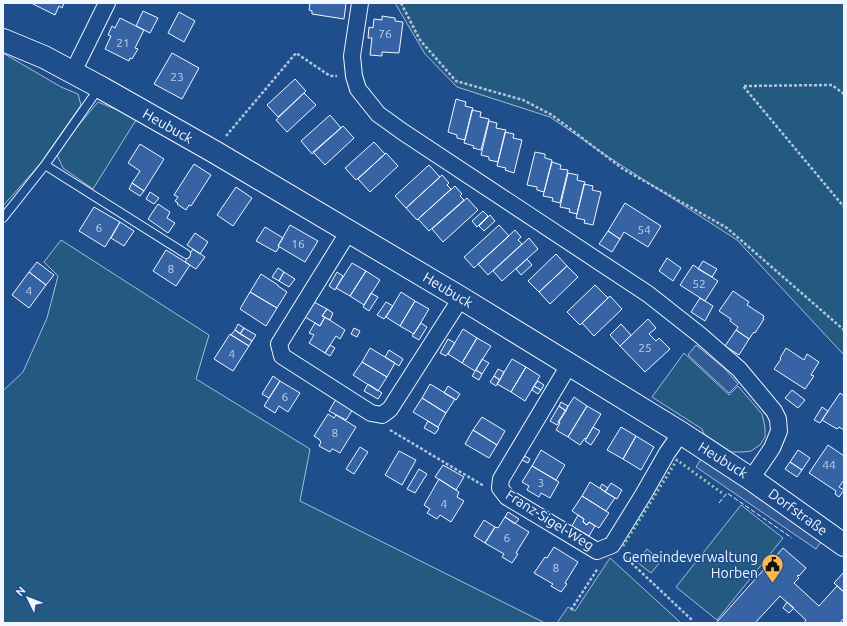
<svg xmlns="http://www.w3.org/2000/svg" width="847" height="626" font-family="Ubuntu,sans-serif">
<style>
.green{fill:#245a82;stroke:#a8bbd7}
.parking{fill:#305b95;stroke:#a8bbd7}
.building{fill:#3563a3;stroke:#f2f6ff}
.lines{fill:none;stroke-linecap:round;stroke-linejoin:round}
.lane-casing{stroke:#f2f6ff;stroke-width:10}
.street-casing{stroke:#f2f6ff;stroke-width:18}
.secondary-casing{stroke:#f2f6ff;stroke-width:24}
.path{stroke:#b3c4dc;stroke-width:2.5;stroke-dasharray:3 2;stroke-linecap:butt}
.lane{stroke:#1f4e8c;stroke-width:8}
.street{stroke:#1f4e8c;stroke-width:16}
.secondary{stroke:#1f4e8c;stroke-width:22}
.hedge{stroke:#97c8a6;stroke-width:3;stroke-dasharray:2 3;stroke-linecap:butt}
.fence{stroke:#f2f6ff;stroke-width:1;stroke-dasharray:5 2;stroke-linecap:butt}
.labels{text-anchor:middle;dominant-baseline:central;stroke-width:3;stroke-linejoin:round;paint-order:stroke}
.number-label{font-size:12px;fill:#c3d1e8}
.street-label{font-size:14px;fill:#f2f6ff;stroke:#1f4e8c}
.poi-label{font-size:14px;fill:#f2f6ff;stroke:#1f4e8c;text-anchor:end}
</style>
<rect width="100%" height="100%" fill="#1f4e8c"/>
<path class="green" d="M395 3H844V355L737 240 604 154 550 117 457 87 425 54Z
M3 53 61 87 78 94 81 105 40 164 3 206Z
M98 102 120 111 136 120 93 189 63 168 57 155 78 126Z
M61 240 209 335 196 379 310 449 300 501 545 623H3V391L23 372 47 318 58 276 44 262Z
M684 353 729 395 738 386 762 414 765 427V437L760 445 751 451 743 452H731L704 434 702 429 652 397Z
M741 505 783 538 717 620 676 587Z
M647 549 661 561 651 573 637 562Z
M610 558 681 623H557L568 607 575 611Z"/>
<path class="parking" d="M696 345 724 368 738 384 729 393 688 355Z
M703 456 823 539 816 549 696 467Z"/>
<path class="building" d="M31 3H64L62 8 59 6 55 15Z
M305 3H346L344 19 312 14V11L309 10 310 4Z
M143 11 158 18 150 33 136 26Z
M179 12 195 21 184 42 168 33Z
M382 16 395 18V21L403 22 399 53 382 52V56L370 55 372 38H368L369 27 373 28 374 19 382 20Z
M120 18 144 30 135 48 138 49 132 59 130 58 129 61 105 49 111 36 108 35 112 26 115 28Z
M172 53 199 68 182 99 154 84Z
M295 79 306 91 278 117 267 105Z
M304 93 316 105 287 132 276 120Z
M456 99 466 102 465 106 473 108 465 140 457 138V135L448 132Z
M472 110 481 112 480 117 489 119 481 150 473 148 474 146 464 143Z
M330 115 341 128 312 154 301 141Z
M489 121 497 123 496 128 506 130 498 162 489 160V157L481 155Z
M343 126 354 138 325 165 313 152Z
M505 132 514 134 513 138 522 140 514 173 505 170 506 168 497 166Z
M374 142 385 154 356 180 345 168Z
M140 144 164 159 144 191 132 183 140 171 128 163Z
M535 152 545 154V158L552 160 544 192 537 190V187L527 185Z
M386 153 398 166 370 192 358 179Z
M552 162 561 165 560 169 568 170 560 203 552 201 553 198 543 196Z
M194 164 211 175 191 206 189 205 186 210 177 204 178 203 175 201 178 197 174 195Z
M429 165 440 177 406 208 395 196Z
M568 173 578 175 577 180 585 182 577 214 569 212 570 209 560 207Z
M442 175 449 183 447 185 451 189 417 220 406 208Z
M132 183 144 191 140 196 129 189Z
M584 184 593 186 592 190 601 192 593 225 584 223 585 220 576 218Z
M455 186 462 194 460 196 464 200 429 231 418 219Z
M236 187 252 198 233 226 217 215Z
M150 192 159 198 154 204 146 199Z
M467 198 478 210 443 242 432 229Z
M625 203 661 226 648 247 624 232 620 239 608 231Z
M158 204 170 212 167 218 175 223 168 233 148 219Z
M94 207 120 222 105 247 79 231Z
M483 211 488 216 477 227 472 221Z
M490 215 495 221 484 231 479 226Z
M120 222 134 231 124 246 111 238Z
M290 225 318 241 305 262 278 246Z
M499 225 509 236 474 268 464 257Z
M265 227 283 238 278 246 279 247 276 252 256 241Z
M515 230 521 237 518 240 522 244 488 275 478 264Z
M608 231 620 239 612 252 599 244Z
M195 233 208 242 200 254 187 245Z
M529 238 538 249 502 281 493 271Z
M193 249 205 257 196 269 185 262Z
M166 250 190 265 176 286 153 271Z
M556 254 567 266 539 292 528 281Z
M667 258 681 268 673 281 659 271Z
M527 259 532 265 521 275 516 269Z
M703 261 717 269 712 277 698 269Z
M37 262 54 275 46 285 29 272Z
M352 263 366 271 350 296 336 288Z
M693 265 718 281 705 301 680 285Z
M567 266 578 277 550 304 539 292Z
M278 268 284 272 279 281 272 277Z
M366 271 380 280 364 305 350 296Z
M29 272 46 285 29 308 12 295Z
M284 272 295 279 289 287 279 281Z
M337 272 343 276 335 290 329 286Z
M261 274 278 285V286L287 292 277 308 250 292Z
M595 285 608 298 580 325 567 312Z
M733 291 749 302 747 305 764 316 763 319H764L755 333 754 332 749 339 736 330 738 327 730 321 731 319 719 311Z
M250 292 277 308 266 326 240 309Z
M401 292 415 301 400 326 386 317Z
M371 293 378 297 369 311 363 307Z
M610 296 622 309 594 336 582 323Z
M700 298 713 306 705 321 691 312Z
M415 301 429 309 414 334 400 326Z
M314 302 327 309 322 316 325 317 320 326 305 317Z
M386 302 393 306 384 319 377 315Z
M327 309 333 313 330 320 322 316Z
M325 317 345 330 340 339 336 336 325 353 309 343 314 335 309 333 315 323 320 326Z
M648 319 656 328 649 334 656 341 659 338 670 349 645 372 620 346Z
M421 323 427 327 419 340 412 336Z
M238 324 244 328 240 334 235 330Z
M621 324 631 335 620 346 610 335Z
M244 328 256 335 252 341 240 334Z
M354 328 360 331 357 337 351 334Z
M463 329 477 338 462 363 448 354Z
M235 330 252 341 249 346 231 335Z
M736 330 749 339 739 355 725 346Z
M230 334 249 346 233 371 214 359Z
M477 338 491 346 475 371 462 363Z
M448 339 455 343 446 356 440 353Z
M330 345 335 348 330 356 325 353Z
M370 348 395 363 387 377 362 362Z
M786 348 804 360 807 354 819 362 811 375 814 376 805 389 774 369 781 359 780 358Z
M389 350 403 359 399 366 385 357Z
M482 359 489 363 482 374 476 370Z
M512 359 526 367 511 392 497 384Z
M362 362 387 377 378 391 353 375Z
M526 367 540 376 525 401 511 392Z
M498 369 504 372 500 380 494 376Z
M476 370 482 374 479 380 472 376Z
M273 376 280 381 269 398 262 394Z
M494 376 500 380 496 386 490 382Z
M280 381 300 393 288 412 279 406 275 413 264 406Z
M538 381 544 385 541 390 534 386Z
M368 384 382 393 378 399 364 391Z
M430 384 455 399 446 413 422 398Z
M448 386 460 394 456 400 444 393Z
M534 386 541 390 538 394 532 390Z
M792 390 805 400 798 408 785 398Z
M840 393 844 396V430L839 427 837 429 822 420Z
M574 397 587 406 568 437 556 430 560 423 558 422Z
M422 398 446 413 438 427 413 412Z
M336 399 353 409 346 420 329 411Z
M561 402 568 406 566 411 559 406Z
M559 406 566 411 557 425 550 421Z
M587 406 601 414 586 439 585 438 580 445 568 437Z
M822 407 828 411 820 423 814 420Z
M328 414 334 418 336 415 356 427 340 453 333 449H332L330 452 319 446 321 442 320 441V440L314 436Z
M482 417 505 431 497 445 473 430Z
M428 421 439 428 435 434 424 428Z
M593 427 600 431 591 445 585 441Z
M621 427 636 436 623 459 607 450Z
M473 430 497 445 489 458 465 444Z
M636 436 654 447 641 470 623 459Z
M828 445 844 456V480L839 487 844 490 839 497 835 494 836 491 809 473Z
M360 447 368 452 354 474 346 469Z
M541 450 565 465 556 480 532 466Z
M798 450 810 458 802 470 790 462Z
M399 451 416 460 402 485 385 475Z
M525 456 530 459 528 463 522 460Z
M790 462 802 470 797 477 785 469Z
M443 465 464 477 456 490 435 477Z
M532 466 559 482 550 498 541 493 539 497 527 490 529 486 522 482Z
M419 469 427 474 415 493 407 489Z
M439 479 459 492 457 497 464 501 451 522 440 515 437 519 427 513 430 509 424 505Z
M590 482 615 498 606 511 582 496Z
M611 483 622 490 617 499 605 492Z
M602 484 608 488 605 492 600 488Z
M582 496 609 513 599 528 589 522 587 525 583 522 584 519 572 511Z
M508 512 519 519 515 524 505 517Z
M578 515 584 519 583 522 587 525 589 522 595 526 589 536 572 526Z
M505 517 529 532 516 553 518 554 512 563 502 557 504 554 485 543 495 527 498 528Z
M484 520 495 527 485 543 474 536Z
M554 547 578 562 565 583 567 584 561 592 551 586 553 584 534 573 545 557 547 558Z
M783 548 806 568 799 576 798 575 797 576 799 578 794 583 819 606 837 586 844 592V618L840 623H804L806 620 780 596 755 623H716L767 566 765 565 773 556 775 558 777 557 776 556Z
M844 572V592L834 583Z
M787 602 794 608 789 613 783 608Z"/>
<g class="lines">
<defs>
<path id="lane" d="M45 165 186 254
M3 218 45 165 99 88"/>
<path id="street" d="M360 3 352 56 354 76 358 89 378 114 403 132 648 294 700 335 739 369 774 411 778 419 779 431 772 448 751 479
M73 72 107 3
M349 231 279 344 282 356 371 413 382 415 390 409 461 298
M569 365 501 479 500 488 507 497 597 551 612 545 643 495 667 453 681 433"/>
<path id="secondary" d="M3 40 44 57 100 87 213 151 461 298 681 433 751 479 844 545"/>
</defs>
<use href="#lane" class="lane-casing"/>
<use href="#street" class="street-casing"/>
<use href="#secondary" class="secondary-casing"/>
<path class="path" d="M401 3 420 40 456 81 523 100 552 115 623 169 727 228 844 330
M844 94 832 85 743 86 844 207
M226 136 296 53 330 76H337
M390 430 484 486
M624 556 693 621
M571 610 598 568"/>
<use href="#lane" class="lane"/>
<use href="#street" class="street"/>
<use href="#secondary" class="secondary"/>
<path class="hedge" d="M623 546 677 460 722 493"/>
<path class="fence" d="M719 503 727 493 792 538"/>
</g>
<defs>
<symbol id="civic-pin" viewBox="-11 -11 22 30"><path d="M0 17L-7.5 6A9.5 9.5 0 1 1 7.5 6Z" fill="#ffb74d" stroke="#1f4e8c"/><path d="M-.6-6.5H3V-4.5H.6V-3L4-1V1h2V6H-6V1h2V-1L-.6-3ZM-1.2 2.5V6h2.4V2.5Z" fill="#111"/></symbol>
</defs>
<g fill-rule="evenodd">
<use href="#civic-pin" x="760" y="552" width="25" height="34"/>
</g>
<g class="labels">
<g class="number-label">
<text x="385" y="33">76</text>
<text x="123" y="42">21</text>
<text x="177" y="76">23</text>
<text x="99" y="227">6</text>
<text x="644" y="229">54</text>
<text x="298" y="243">16</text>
<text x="171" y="268">8</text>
<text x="699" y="283">52</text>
<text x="29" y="290">4</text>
<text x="645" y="347">25</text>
<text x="232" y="353">4</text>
<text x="285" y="396">6</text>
<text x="335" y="432">8</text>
<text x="829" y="464">44</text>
<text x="541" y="482">3</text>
<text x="444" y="503">4</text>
<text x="507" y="537">6</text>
<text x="556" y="567">8</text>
</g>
<g class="street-label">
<text transform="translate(168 126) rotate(30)">Heubuck</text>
<text transform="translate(448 290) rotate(31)">Heubuck</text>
<text transform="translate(723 460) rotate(32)">Heubuck</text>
<text transform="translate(798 512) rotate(36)">Dorfstraße</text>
<text transform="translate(550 520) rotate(32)">Franz-Sigel-Weg</text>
</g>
<g class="poi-label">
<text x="758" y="557">Gemeindeverwaltung<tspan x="758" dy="16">Horben</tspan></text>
</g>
</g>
<rect width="847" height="626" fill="none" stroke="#f2f6ff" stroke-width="8"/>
<g transform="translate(28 598) rotate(313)" stroke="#1f4e8c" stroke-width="3" paint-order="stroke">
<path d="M0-3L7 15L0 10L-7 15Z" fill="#f2f6ff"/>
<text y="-6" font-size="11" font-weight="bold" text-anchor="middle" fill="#f2f6ff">N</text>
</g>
</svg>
